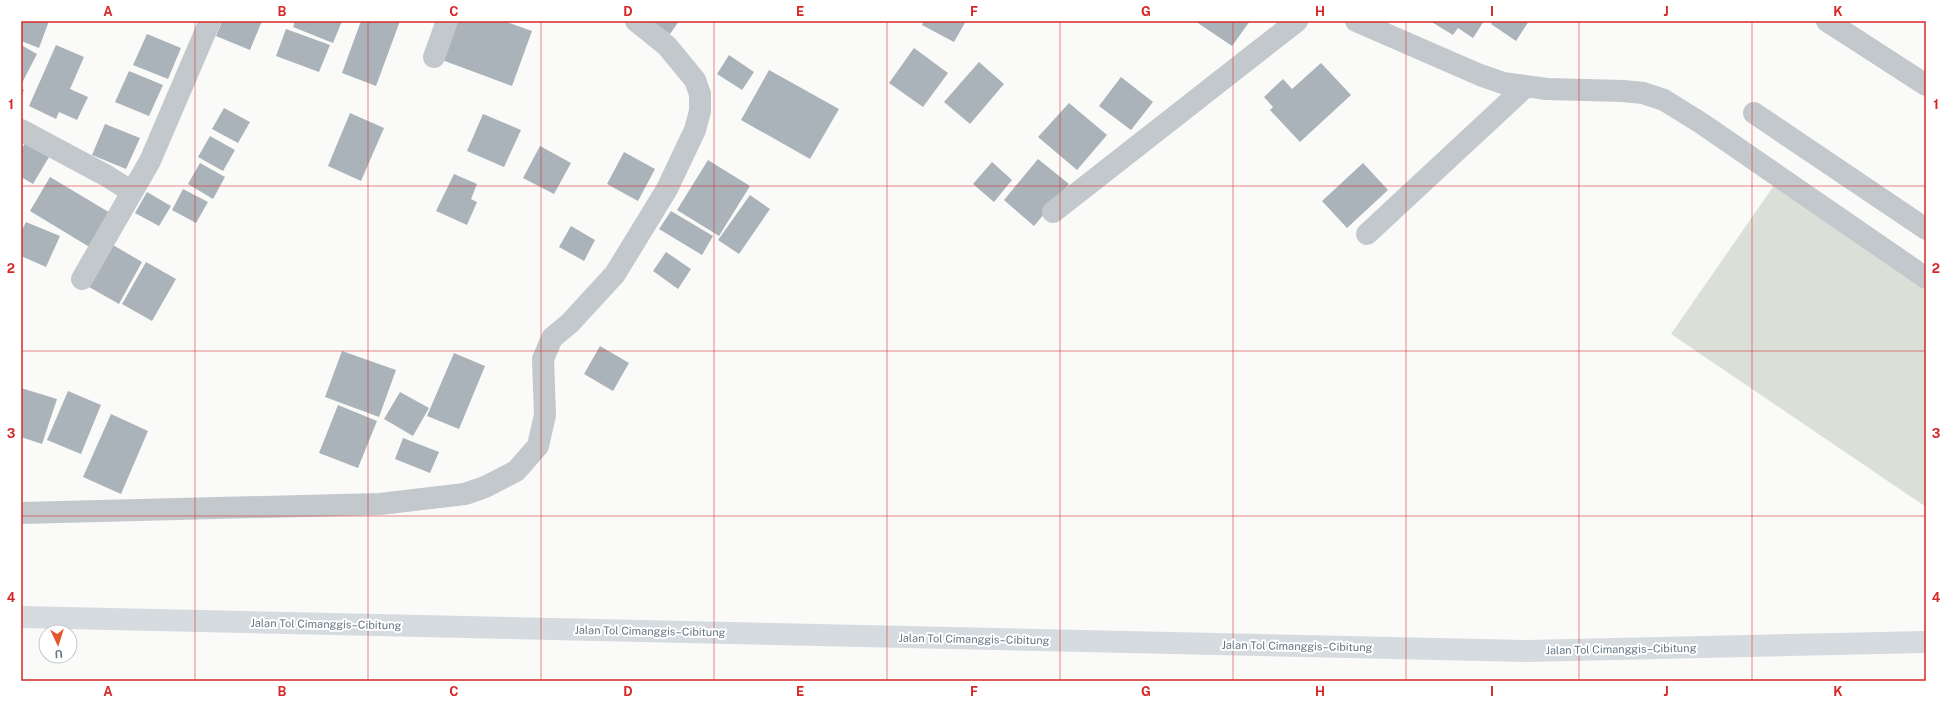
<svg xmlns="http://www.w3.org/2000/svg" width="1947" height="702" font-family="'Public Sans',sans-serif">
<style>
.green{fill:#dadfd7}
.building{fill:#aab3b9}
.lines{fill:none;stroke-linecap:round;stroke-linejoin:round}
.street{stroke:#c3c8cc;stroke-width:22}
.highway{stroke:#d6dbdf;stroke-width:22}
.grid{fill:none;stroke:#d62828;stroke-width:1;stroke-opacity:0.55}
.labels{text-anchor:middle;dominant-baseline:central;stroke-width:4;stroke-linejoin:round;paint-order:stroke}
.street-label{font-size:11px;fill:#657683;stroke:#fff}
.neatline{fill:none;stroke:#d62828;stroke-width:1.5}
.grid-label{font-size:13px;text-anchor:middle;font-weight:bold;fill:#d62828}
</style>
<rect width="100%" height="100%" fill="#fafaf8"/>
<path class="green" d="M1775 184 1926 287V507L1671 334Z"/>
<path class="building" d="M21 21H49L39 48 21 41Z
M222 21H262L250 50 216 36Z
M295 21H342L333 43 293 27Z
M361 21H400L376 86 342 73Z
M457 21H504L532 31 512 86 442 60Z
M651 21H679L670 34Z
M924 21H966L954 42 922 25Z
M1195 21H1250L1232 46Z
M1430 21H1484L1473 38 1458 28 1453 35Z
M1493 21H1529L1516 41 1491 24Z
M286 29 330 45 319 72 276 56Z
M147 34 181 48 168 79 133 65Z
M21 45 37 54 22 83H21Z
M56 45 84 57 70 89 88 97 77 120 59 112 56 119 29 106Z
M914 48 948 73 923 107 889 83Z
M729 55 754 72 742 90 717 74Z
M979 62 1004 84 970 124 944 102Z
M1321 63 1351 95 1300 142 1270 110 1273 107 1264 97 1283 79 1292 89Z
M769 70 839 109 810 159 741 120Z
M129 71 163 85 149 116 115 102Z
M1121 77 1153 102 1131 130 1099 106Z
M21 88 24 90 21 96Z
M1069 103 1107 135 1077 170 1038 137Z
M224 108 250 122 238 143 212 129Z
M350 113 384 128 361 181 328 166Z
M483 114 521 130 504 167 467 151Z
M105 124 140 138 126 169 92 155Z
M210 136 235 150 223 171 198 157Z
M25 143 49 157 33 184 21 177V150Z
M540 146 571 163 554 194 523 178Z
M624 152 655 169 638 201 607 184Z
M1038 159 1069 184 1034 226 1004 200Z
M708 160 750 186 719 236 677 210Z
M992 162 1012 180 994 202 973 184Z
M200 163 225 177 213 199 188 184Z
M1363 163 1388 190 1347 228 1322 201Z
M454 174 477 184 471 199 477 202 467 225 436 211Z
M50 177 117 217 96 251 30 211Z
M183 189 208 202 196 223 172 210Z
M147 192 171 206 159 226 135 213Z
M750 195 770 209 739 254 718 240Z
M671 211 713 236 702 255 659 229Z
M26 222 60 236 46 267 21 256V232Z
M571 226 595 240 584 261 559 247Z
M113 245 142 262 119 304 89 287Z
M666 252 691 269 678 289 653 271Z
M146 262 176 279 152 321 122 304Z
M600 346 629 363 613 391 584 374Z
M342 351 396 370 379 417 325 397Z
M454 353 485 366 459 429 427 416Z
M21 388 57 399 42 444 21 437Z
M68 391 101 405 81 454 47 440Z
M400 392 429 408 413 436 384 419Z
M338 405 377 421 358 468 319 453Z
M111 414 148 431 121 494 83 477Z
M403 438 439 452 430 473 395 459Z"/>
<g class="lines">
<path class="street" d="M1356 21 1480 75 1503 83 1547 89 1623 91 1643 93 1664 100 1701 123 1926 278
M1827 21 1926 85
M434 57 447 21
M1754 113 1926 229
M21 130 107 176 132 192
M1053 212 1297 21
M1367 234 1524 88
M82 279 150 161 210 21
M21 513 380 504 465 494 485 487 516 471 538 446 545 415 543 359 552 338 570 323 615 274 667 189 695 130 700 111V94L695 80 667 46 636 21"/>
<path class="highway" d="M21 617 1527 651 1926 642"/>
</g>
<path class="grid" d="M195 21V681M368 21V681M541 21V681M714 21V681M887 21V681M1060 21V681M1233 21V681M1406 21V681M1579 21V681M1752 21V681M21 186H1926M21 351H1926M21 516H1926"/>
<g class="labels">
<g class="street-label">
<text transform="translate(326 624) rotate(1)">Jalan Tol Cimanggis–Cibitung</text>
<text transform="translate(650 631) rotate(1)">Jalan Tol Cimanggis–Cibitung</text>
<text transform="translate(974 639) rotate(1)">Jalan Tol Cimanggis–Cibitung</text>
<text transform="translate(1297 646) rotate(1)">Jalan Tol Cimanggis–Cibitung</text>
<text transform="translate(1621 649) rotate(-1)">Jalan Tol Cimanggis–Cibitung</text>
</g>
</g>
<rect width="1947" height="702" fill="none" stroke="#ffffff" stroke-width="44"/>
<g transform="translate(58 644) rotate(176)"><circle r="19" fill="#ffffff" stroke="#c1c8cd"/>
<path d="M0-3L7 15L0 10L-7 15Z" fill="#e4572e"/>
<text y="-6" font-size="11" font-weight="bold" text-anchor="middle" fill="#657683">U</text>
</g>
<rect x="22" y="22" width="1903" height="658" class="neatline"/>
<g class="grid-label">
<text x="108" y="16">A</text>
<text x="282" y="16">B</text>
<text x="454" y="16">C</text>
<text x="628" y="16">D</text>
<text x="800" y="16">E</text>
<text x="974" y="16">F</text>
<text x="1146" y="16">G</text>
<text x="1320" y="16">H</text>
<text x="1492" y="16">I</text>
<text x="1666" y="16">J</text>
<text x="1838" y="16">K</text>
<text x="11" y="109">1</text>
<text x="1936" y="109">1</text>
<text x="11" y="273">2</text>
<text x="1936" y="273">2</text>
<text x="11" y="438">3</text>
<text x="1936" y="438">3</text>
<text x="11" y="602">4</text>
<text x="1936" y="602">4</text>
<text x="108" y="696">A</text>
<text x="282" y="696">B</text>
<text x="454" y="696">C</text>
<text x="628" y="696">D</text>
<text x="800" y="696">E</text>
<text x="974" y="696">F</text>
<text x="1146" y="696">G</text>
<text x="1320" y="696">H</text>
<text x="1492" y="696">I</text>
<text x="1666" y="696">J</text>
<text x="1838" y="696">K</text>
</g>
</svg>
